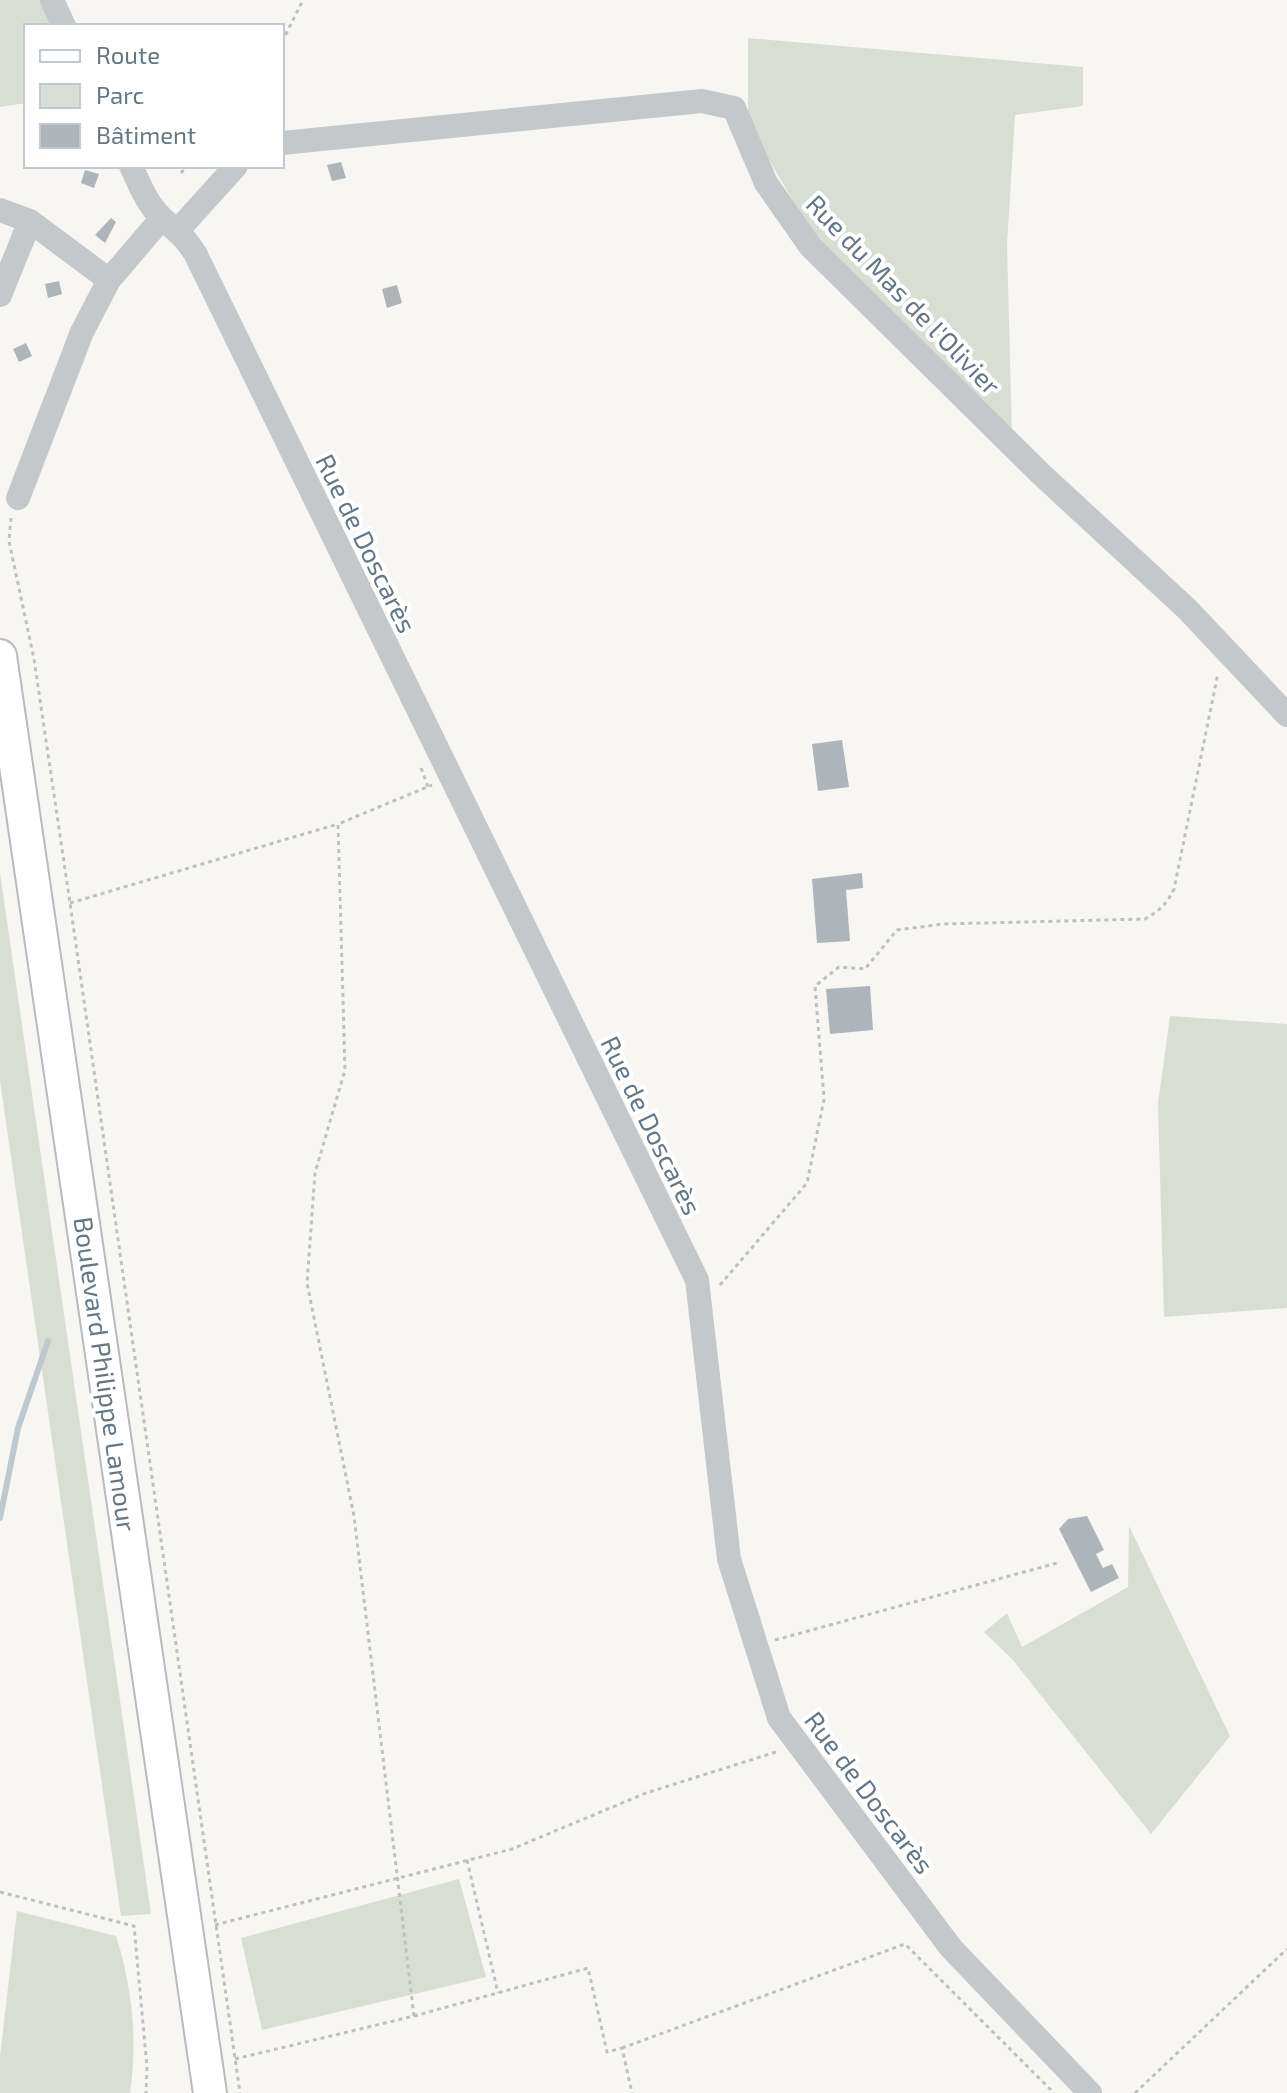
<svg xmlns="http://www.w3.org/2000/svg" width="1287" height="2093" font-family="'Exo 2',sans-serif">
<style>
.green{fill:#d8ded4}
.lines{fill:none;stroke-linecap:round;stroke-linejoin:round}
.stream{stroke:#bdc9ce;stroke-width:6}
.building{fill:#adb5ba}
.major-casing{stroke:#b7bbbf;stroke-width:36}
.path{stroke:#bdc0c2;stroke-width:3;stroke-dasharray:4 4;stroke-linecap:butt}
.minor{stroke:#c4c8cb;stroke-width:24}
.major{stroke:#fff;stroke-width:32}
.labels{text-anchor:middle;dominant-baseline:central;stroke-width:8;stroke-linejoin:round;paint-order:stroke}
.street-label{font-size:26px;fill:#647786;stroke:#fff}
</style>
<rect width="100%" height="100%" fill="#f7f6f3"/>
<path class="green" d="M0 0H44L55 26H26V103L0 107Z
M748 38 1083 67V106L1015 115 1007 245 1012 436 812 234 748 123Z
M0 873 151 1914 121 1916 0 1081Z
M1170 1016 1287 1024V1308L1164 1317 1158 1104Z
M1129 1526 1230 1736 1151 1834 1012 1659 984 1632 1007 1613 1022 1647 1128 1587Z
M459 1879 486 1977 262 2030 241 1938Z
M17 1911 116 1936C132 1986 138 2041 130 2093H0V2056Z"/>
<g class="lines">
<path class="stream" d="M0 1518 18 1428 48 1341"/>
</g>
<path class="building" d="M341 162 346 178 332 181 327 165Z
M85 170 99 174 94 188 81 183Z
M111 218 116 222 105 243 95 235Z
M59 281 62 294 48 298 45 284Z
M397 285 402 303 387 308 382 289Z
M26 343 32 356 19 362 13 349Z
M842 740 849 787 818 791 812 744Z
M862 873 863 888 846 890 850 941 817 943 812 879Z
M870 986 873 1030 830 1034 826 989Z
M1087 1516 1104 1550 1096 1554 1103 1568 1112 1564 1119 1578 1091 1592 1059 1529 1068 1519Z"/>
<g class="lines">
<defs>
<path id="major" d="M0 656 210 2093"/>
</defs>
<use href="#major" class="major-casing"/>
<path class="path" d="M282 42 303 0
M181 173 187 166
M11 518 9 541 34 659 70 903 240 2093
M421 768 428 787
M70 903 338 824
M720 1285 807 1183 824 1099 815 986 839 967 865 969 897 930 943 924 1145 919C1159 911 1167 904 1174 889L1218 673
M775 1640 1057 1563
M467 1860 498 1993
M0 1892 134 1926 147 2067 146 2093
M215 1925 512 1849 646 1793 776 1752
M414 2016 354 1516 307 1283 315 1173 345 1070 338 824 432 785
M622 2048 905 1944 1054 2093
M235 2059 414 2016 588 1968 607 2052 622 2048 632 2093
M1135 2093 1287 1949"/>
<path class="minor" d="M52 0 64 26
M282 143 702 101 734 108 766 183 810 246 1042 475 1187 609 1287 715
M131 166C139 183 146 202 160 216 175 231 182 233 195 253L697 1280 729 1559 779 1718 951 1948 1090 2093
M0 210 30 221 109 280
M179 229 236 166
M0 295 30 221
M18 498 82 332 109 280 162 218"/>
<use href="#major" class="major"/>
</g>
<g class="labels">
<g class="street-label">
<text transform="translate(904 294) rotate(46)">Rue du Mas de l'Olivier</text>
<text transform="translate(367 543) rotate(64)">Rue de Doscarès</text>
<text transform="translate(652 1125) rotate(64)">Rue de Doscarès</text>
<text transform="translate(106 1374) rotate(82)">Boulevard Philippe Lamour</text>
<text transform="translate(870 1792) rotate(53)">Rue de Doscarès</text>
</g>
</g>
<rect x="24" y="24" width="260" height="144" fill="#ffffff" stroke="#c1c9cf" stroke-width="2"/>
<rect x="40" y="50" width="40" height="12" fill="#ffffff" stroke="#c1c9cf" stroke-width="2"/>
<text x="96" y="64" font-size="24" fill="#647786">Route</text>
<rect x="40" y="84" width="40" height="24" fill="#d8ded4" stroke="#c1c9cf" stroke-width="2"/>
<text x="96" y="104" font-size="24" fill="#647786">Parc</text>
<rect x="40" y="124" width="40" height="24" fill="#adb5ba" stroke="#c1c9cf" stroke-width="2"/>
<text x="96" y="144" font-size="24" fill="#647786">Bâtiment</text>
</svg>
